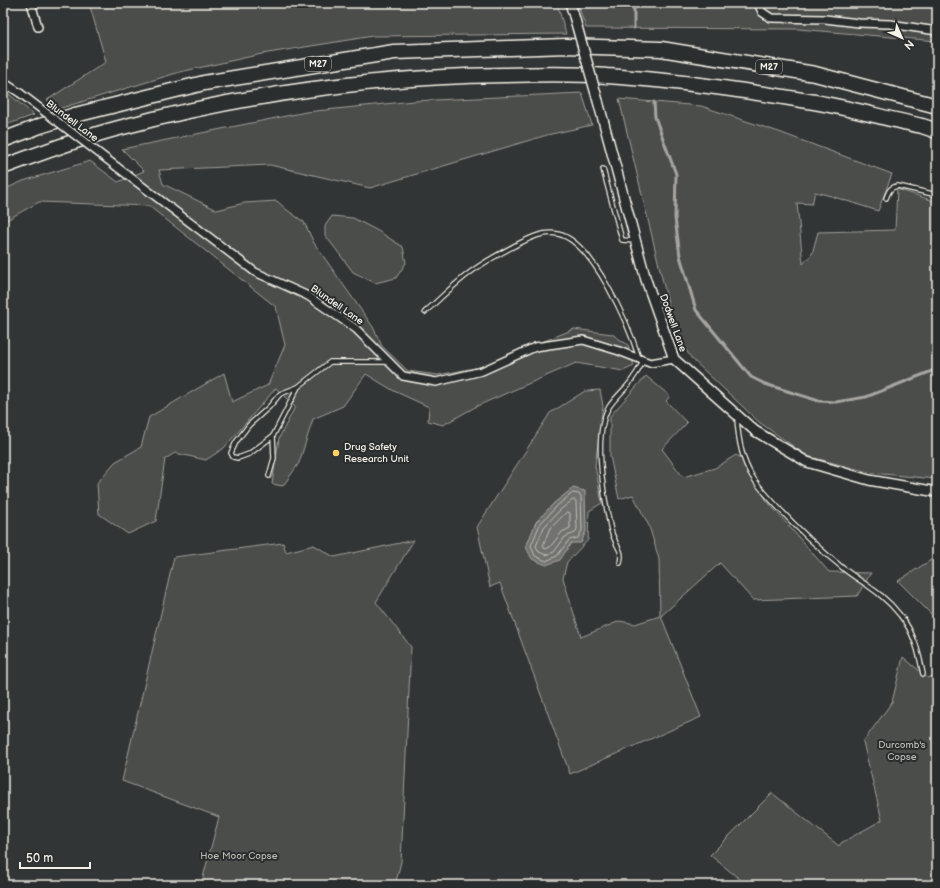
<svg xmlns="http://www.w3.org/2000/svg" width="940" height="888" font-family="'Balsamiq Sans',sans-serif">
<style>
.green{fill:#4b4d4c;stroke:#a09f9a}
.water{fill:#727370;stroke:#a6a5a0}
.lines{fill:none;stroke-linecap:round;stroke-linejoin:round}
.shore{stroke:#c0bfb8;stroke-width:1}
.stream{stroke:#a6a5a0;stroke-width:3}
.service-casing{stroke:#f4f1e8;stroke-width:6}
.minor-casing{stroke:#f4f1e8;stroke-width:10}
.tertiary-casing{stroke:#f4f1e8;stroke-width:12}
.motorway-casing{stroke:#f4f1e8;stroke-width:17}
.service{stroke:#2a2d2e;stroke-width:3.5}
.minor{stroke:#2a2d2e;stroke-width:7}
.tertiary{stroke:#2a2d2e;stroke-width:9}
.motorway{stroke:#2a2d2e;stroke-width:14}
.minor-bridge-casing{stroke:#f4f1e8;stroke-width:10;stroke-linecap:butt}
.tertiary-bridge-casing{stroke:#f4f1e8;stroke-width:12;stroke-linecap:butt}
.minor-bridge{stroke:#2a2d2e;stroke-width:7}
.tertiary-bridge{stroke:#2a2d2e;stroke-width:9}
.poi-dot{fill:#ffd166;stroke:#2a2d2e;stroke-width:1.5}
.labels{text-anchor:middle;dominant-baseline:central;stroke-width:4;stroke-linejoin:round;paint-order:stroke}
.shield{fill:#2a2d2e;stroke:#b7b6b0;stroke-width:1}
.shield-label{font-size:9px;font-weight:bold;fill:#f4f1e8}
.street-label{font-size:10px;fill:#f4f1e8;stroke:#2a2d2e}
.poi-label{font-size:10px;fill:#f4f1e8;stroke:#2a2d2e;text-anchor:start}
.park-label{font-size:10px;fill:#b9b8b1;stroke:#2a2d2e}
</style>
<rect width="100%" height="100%" fill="#323535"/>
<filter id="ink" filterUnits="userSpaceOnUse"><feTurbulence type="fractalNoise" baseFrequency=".025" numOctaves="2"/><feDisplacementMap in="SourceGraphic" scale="8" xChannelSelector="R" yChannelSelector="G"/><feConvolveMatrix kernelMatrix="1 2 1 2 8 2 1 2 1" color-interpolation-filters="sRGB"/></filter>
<g filter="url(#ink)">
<path class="green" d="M89 3H499L500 6 518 3H557L566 34 373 36 262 54 180 72 58 109 47 100 106 62Z
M577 3H937V41L798 29 586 28Z
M3 89 4 90 34 115 3 126Z
M582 93 592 125 547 135 370 188 270 165 159 170 163 184 217 210 244 203 277 201 287 210 304 222 314 243 373 327 382 346 408 371 438 375 480 367 574 329 612 334 628 345 634 366 623 371 576 363 477 406 443 425 428 421 429 407 394 391 366 374 343 406 313 419 299 463 283 486 272 484 279 438 295 407 276 388 224 448 206 460 175 453 165 459 156 521 128 534 99 514 97 483 115 462 141 447 149 417 224 373 232 402 268 385 285 345 276 307 149 206 39 202 3 222V190L23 181 90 161 118 182 144 171 122 149 306 112 414 101Z
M619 99 701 106 779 132 892 174 878 211 831 196 815 192 812 204 797 203 803 264 812 254 818 232 895 230 897 189 937 202V477L936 479 872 473 807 456 759 422 691 358 675 332Z
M332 216 353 218 378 231 403 247 406 263 396 278 375 283 353 272 325 235V226Z
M646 376 670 396 666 401 687 423 662 449 683 477 715 468 736 455 743 459 767 501 829 572 871 573 857 596 753 600 720 563 661 616 701 717 570 774 500 583 490 587 477 527 550 413 585 391 600 390 603 406 595 466 602 503 589 511 588 540 567 562 563 578 581 637 620 621 635 624 660 616 659 559 649 526 633 495 619 499 610 456V416Z
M414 540 376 602 411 647 401 862 395 885H201L219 817 122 781 174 557 283 543 286 552 314 545 334 557Z
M937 556V620L898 581Z
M903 657 928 678 937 674V885H747L710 855 772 793 839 846 841 843 882 820 863 742 892 702Z"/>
<path class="water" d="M573 488 585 491 586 531 581 543H571L560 560 546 565 532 559 526 547 536 522 554 503Z"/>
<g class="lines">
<path class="shore" d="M573 493 579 494 581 496 582 530 578 538 569 540 557 556 546 561 535 556 531 546 540 524 557 506Z
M573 500H575L576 501 577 529 575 533 565 537 554 552 546 555 539 552 536 546 544 527 560 510Z
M567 512 570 513V528L562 532 550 547 546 549 544 548 543 546 549 530Z"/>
<path class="stream" d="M634 28V3
M654 102 655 117 676 174 675 218 680 256 696 310 751 377 765 384 819 401 836 402 866 397 937 369"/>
<defs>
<path id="service" d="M603 169 622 240 635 241
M886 198C889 191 890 187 898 186L937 195
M425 312C441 298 457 281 475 269 489 259 503 252 518 244 530 238 543 231 558 234 593 241 629 326 639 358
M298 387 280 394 269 407 249 425 236 442 231 453 233 457 238 458 249 454 273 436 298 387 330 362H387
M737 418C738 437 742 460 752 476 758 486 766 494 773 502 795 526 819 549 844 569 865 585 883 593 900 615 914 632 919 653 923 674
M269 476 274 458 273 436
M620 563C623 550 618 550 614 538 611 533 610 526 609 521 603 491 593 433 609 407 615 398 623 391 629 384 635 376 640 368 644 360"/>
<path id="minor" d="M31 3 38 27
M758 3 762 12 771 18 825 19 859 23 890 24 937 31
M3 82 20 93
M117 167 255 272 308 296 356 329 403 376 436 382 482 371 535 347 583 340 619 351 650 363 674 359"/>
<path id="tertiary" d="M570 3 574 16
M598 101 646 280 674 359 755 431 807 462 869 480 937 492"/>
<path id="motorway" d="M3 140 40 126 75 115 204 83 394 52 566 46 661 49 815 74 937 106
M3 167C41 153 80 138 119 128 245 94 374 77 504 75 538 74 573 73 607 76 674 80 742 90 808 101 846 107 884 118 922 126L937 131"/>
</defs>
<use href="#service" class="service-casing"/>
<use href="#minor" class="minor-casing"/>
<use href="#tertiary" class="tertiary-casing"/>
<use href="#motorway" class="motorway-casing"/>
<use href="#service" class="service"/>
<use href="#minor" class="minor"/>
<use href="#tertiary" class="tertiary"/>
<use href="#motorway" class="motorway"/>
<defs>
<path id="minor-bridge" d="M20 93 117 167"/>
<path id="tertiary-bridge" d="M574 16 598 101"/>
</defs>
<use href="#minor-bridge" class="minor-bridge-casing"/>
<use href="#tertiary-bridge" class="tertiary-bridge-casing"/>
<use href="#minor-bridge" class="minor-bridge"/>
<use href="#tertiary-bridge" class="tertiary-bridge"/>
</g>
</g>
<circle class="poi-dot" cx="336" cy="453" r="4"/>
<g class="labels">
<g class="shield">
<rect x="305" y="57" width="26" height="14" rx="3"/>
<rect x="756" y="60" width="26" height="14" rx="3"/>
</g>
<g class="shield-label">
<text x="318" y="64">M27</text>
<text x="769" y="67">M27</text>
</g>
<g class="street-label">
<text transform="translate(72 121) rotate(37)">Blundell Lane</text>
<text transform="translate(337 305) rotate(35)">Blundell Lane</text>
<text transform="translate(673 323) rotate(70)">Dodwell Lane</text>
</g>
<g class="poi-label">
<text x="344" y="447">Drug Safety<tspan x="344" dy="12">Research Unit</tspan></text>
</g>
<g class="park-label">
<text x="902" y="745">Durcomb's<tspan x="902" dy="12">Copse</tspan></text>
<text x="239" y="856">Hoe Moor Copse</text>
</g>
</g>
<rect width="940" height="888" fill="none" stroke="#2a2d2e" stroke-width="16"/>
<rect x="8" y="8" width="924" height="872" fill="none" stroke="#f4f1e8" stroke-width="1.5" filter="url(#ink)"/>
<g transform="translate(902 38) rotate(135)" stroke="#2a2d2e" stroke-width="3" paint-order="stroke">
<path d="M0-3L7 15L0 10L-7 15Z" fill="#f4f1e8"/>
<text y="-6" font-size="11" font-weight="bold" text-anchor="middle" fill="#f4f1e8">N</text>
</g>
<path d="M20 862v6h70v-6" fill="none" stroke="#f4f1e8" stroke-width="2"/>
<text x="26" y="862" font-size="12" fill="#f4f1e8" stroke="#2a2d2e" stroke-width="3" paint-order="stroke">50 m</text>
</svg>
